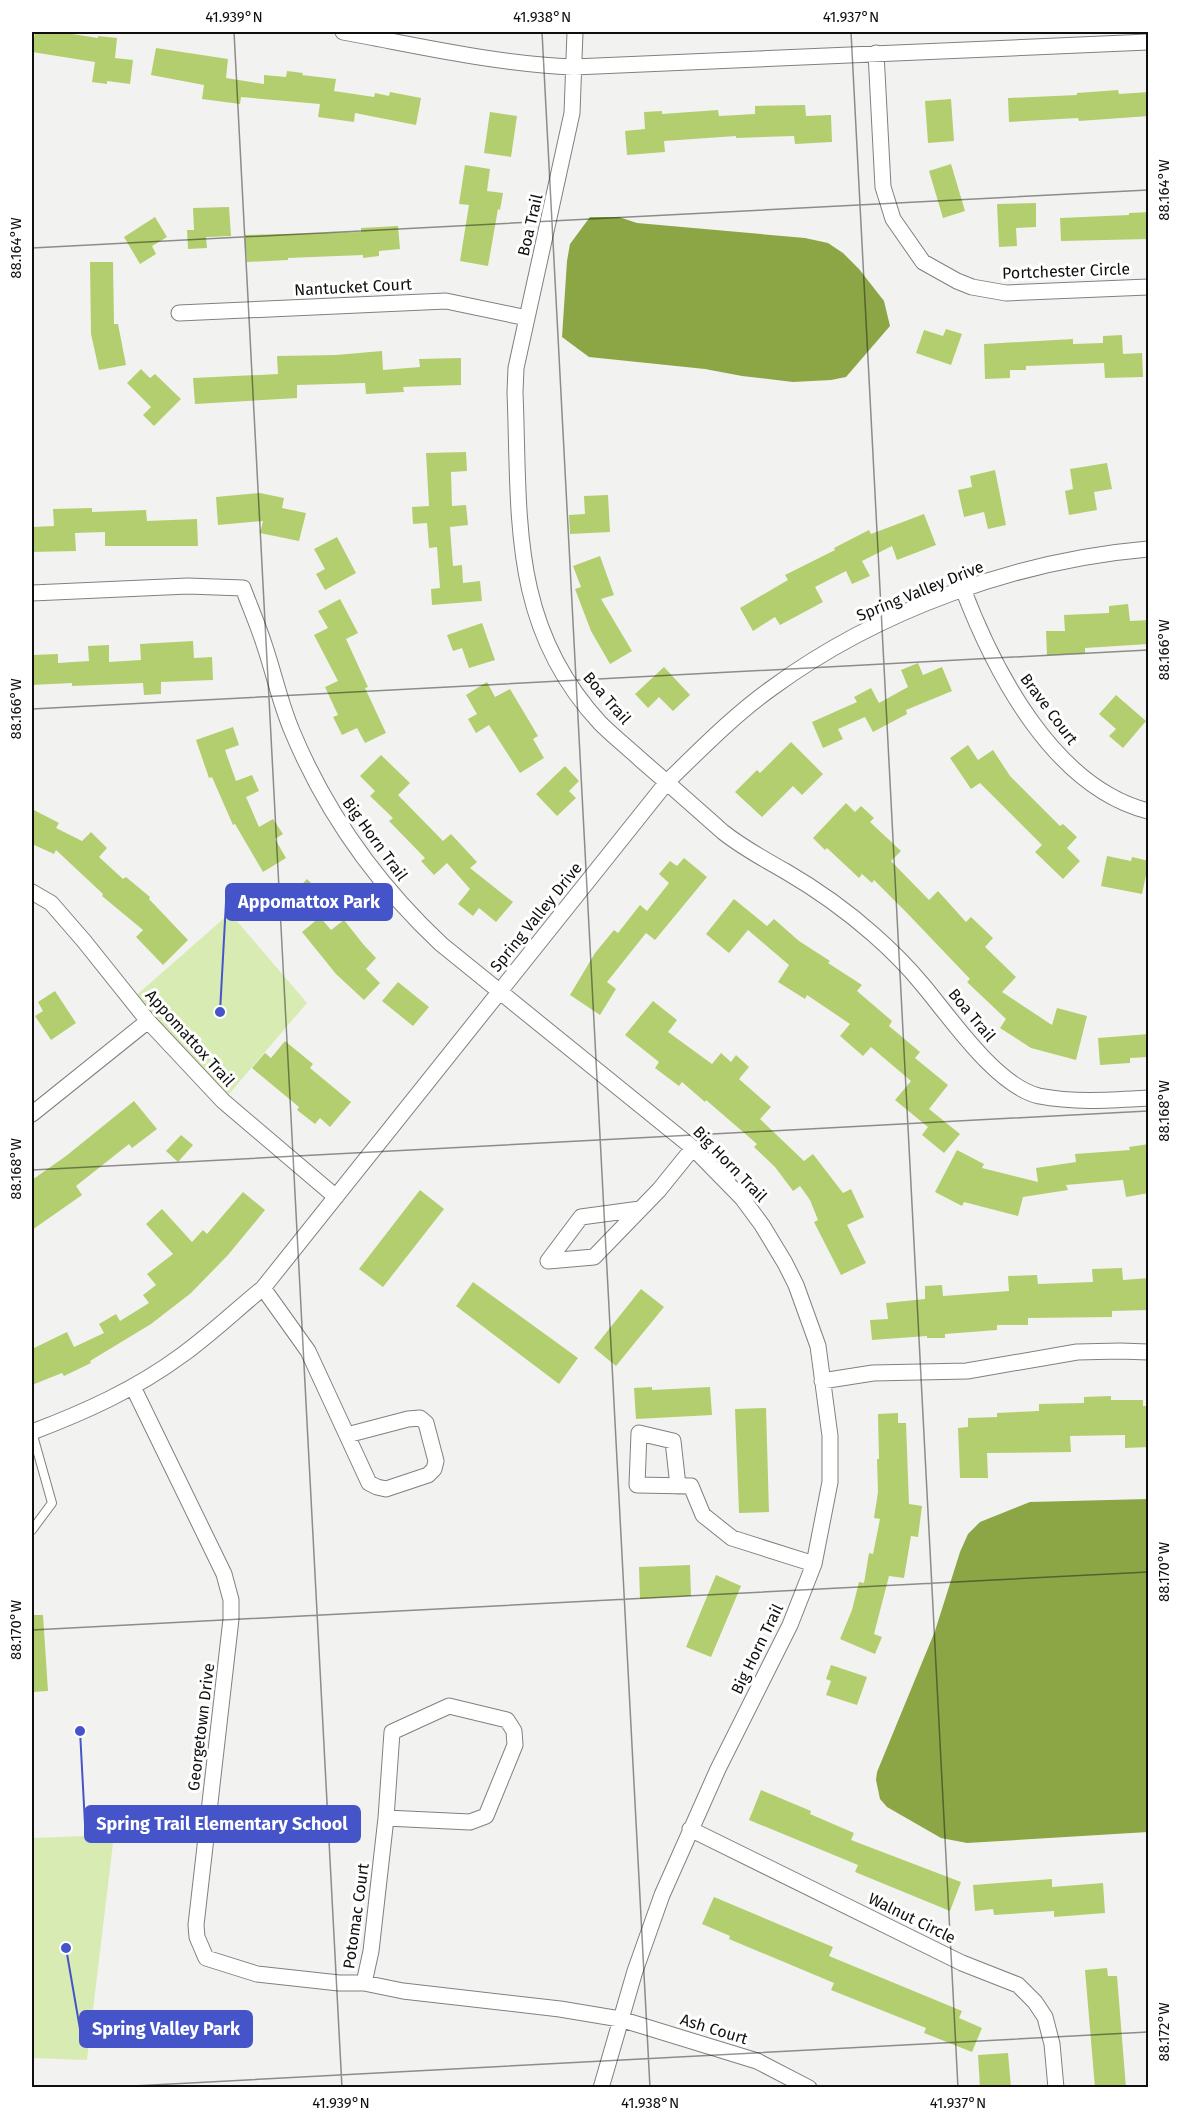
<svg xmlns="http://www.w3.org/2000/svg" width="1180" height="2119" font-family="'Fira Sans',sans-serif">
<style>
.green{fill:#d8ebb2}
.water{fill:#8ca646}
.building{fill:#b3ce6e}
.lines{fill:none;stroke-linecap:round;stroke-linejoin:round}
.lane-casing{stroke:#80817e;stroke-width:10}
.street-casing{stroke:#80817e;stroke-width:17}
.lane{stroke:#fff;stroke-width:8}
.street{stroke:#fff;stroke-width:15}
.ticks{fill:none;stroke:#0f0f0e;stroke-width:1.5;stroke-opacity:0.45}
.labels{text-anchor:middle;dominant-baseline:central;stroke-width:6;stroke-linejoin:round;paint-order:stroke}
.street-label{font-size:16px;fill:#0f0f0e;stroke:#fff}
.leader{fill:none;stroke:#4555c9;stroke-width:2}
.callout-dot{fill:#4555c9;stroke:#fff;stroke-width:2}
.callout{fill:#4555c9;stroke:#4555c9;stroke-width:2}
.callout-label{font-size:18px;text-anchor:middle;font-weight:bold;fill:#fff}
.neatline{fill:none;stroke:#0f0f0e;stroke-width:2}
.ticks-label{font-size:15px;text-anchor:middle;fill:#0f0f0e}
</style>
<rect width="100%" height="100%" fill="#f2f3f0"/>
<path class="green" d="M230 913 307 1003 223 1101 131 1000Z
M114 1835 87 2060 32 2058V1838Z"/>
<path class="water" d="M590 217H619L637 223 805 238 828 243 843 253 859 269 884 301 890 326 846 377 831 380 793 382 742 376 705 369 589 357 562 337 567 261 570 244Z
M1148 1499V1832L967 1843 941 1838 887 1807 880 1799 876 1780 877 1772 935 1631 960 1552 968 1534 980 1522 1030 1502Z"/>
<path class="building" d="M35 32H59L98 38V36L117 38 115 58 133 60 130 84 107 81V84L92 82 95 62 32 52Z
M156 48 228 59 226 78 264 84V75L286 77 287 71 303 73 302 75 336 79 334 91 374 97 375 93 389 96 390 92 421 98 416 125 355 113 354 122 318 117 320 104 241 97 240 104 202 99 204 85 151 75Z
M1118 90 1119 94 1149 92V116L1079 121 1078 118 1009 122 1008 98 1077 95V93Z
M951 99 954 141 928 143 925 101Z
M805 105 806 116 831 115 832 142 795 144 794 136 736 138V136L664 141 665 152 627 155 625 131 645 129 644 112 662 111V114L718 110 719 116 755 114V106Z
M490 112 517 116 511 157 484 153Z
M951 164 965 211 943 218 929 171Z
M465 165 490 169 487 191 503 193 500 210 498 209 488 266 460 261 469 205 459 204Z
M1036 203V227L1016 228 1017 246 999 247 997 204Z
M229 207 231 236 206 237 207 248 188 249 187 230H194L193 208Z
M1149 212V239L1061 241 1060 218 1129 215V213Z
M155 217 167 237 152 246 156 254 140 264 124 237Z
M398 226 400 249 379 251V256L363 258V255L288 258V260L247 262 245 235 361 232V228Z
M90 262H113L114 324H118L126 365 99 370 91 334Z
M946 329 962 334 951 365 916 353 924 330 943 336Z
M1122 335 1123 354 1142 353 1143 377 1105 378 1104 363 1026 366V370H1010V378L985 379 984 344 1073 339V344L1103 343V336Z
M382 351 383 370 420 367 419 359 461 358V385L403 387 404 392 366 394 365 383 297 385V398L195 404 193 378 278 374 277 356 336 355Z
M141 369 150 378 155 374 181 399 154 426 143 415 151 407 127 383Z
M466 452 467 471 451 472 452 506 466 505 468 525 450 527 453 566 462 565 463 583 480 581 482 601 432 605 431 589 440 588 437 547 429 548 427 523 413 524 412 507 429 506 426 453Z
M1107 463 1112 489 1094 492 1097 510 1069 515 1065 491 1073 489 1070 469Z
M995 470 1006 525 988 529 984 512 964 517 958 490 972 487 970 476Z
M260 493 284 498 282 508 306 513 299 541 260 533 263 521 218 525 216 497Z
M608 495 610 532 570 534 569 515 585 514 584 496Z
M92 508V512L146 510 147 521 197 519 198 546H105V532L75 533 76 551 32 552V527L54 526 53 509Z
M924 514 936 545 897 560 892 546 862 561 870 576 852 584 846 571 815 587 823 602 780 625 775 617 753 631 740 608 788 580 785 575 835 550 834 548 869 530 871 534Z
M337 537 356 573 325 590 316 574 325 569 314 549Z
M600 556 614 595 601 599 632 651 610 664 591 631 575 589 581 587 573 566Z
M340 599 358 633 346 639 368 687 365 688 386 733 365 743 357 728 342 735 333 717 338 715 325 687 338 681 314 635 328 628 318 611Z
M1128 604 1130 621 1149 620V644L1085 648V653L1047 655 1046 631H1065L1064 615 1109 613V606Z
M482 623 495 660 469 668 462 648 453 651 447 635Z
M193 641 194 658 212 657 213 680 161 682V694L144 695 143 683 72 686V683L32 685V655L58 654V663L89 661 88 646 109 645V662L141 660 140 644Z
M918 663 923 675 942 667 952 691 906 710 907 714 873 732 865 717 838 729 843 739 823 748 812 722 857 702 854 697 871 688 879 703 908 687 901 670Z
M664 667 690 695 673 711 659 697 648 708 635 694Z
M487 682 495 697 510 689 538 736 533 739 544 758 520 773 489 725 476 733 468 719 477 714 466 695Z
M1116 695 1146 721 1123 748 1109 736 1116 729 1099 714Z
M233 727 239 745 225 750 236 781 252 775 259 791 246 797 259 827 273 819 283 834 275 839 286 858 263 872 235 824 233 825 212 777 209 778 196 740Z
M791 742 823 774 802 795 793 786 762 817 735 792 757 770 760 773Z
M968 745 978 760 993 750 1010 776 1060 826 1063 824 1077 837 1067 848 1080 861 1063 879 1035 852 1042 845 980 783 971 789 950 758Z
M381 755 410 783 398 795 443 841 451 834 477 862 470 868 513 902 496 922 479 908 473 916 458 904 470 889 447 863 434 875 421 861 425 858 389 821 393 818 370 796 375 791 360 776Z
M565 766 579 781 569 791 576 798 557 816 536 794Z
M846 803 855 812 861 806 874 818 870 822 901 851 891 861 929 900 938 891 966 922 971 917 993 938 985 947 1016 977 1002 992 1052 1025 1057 1008 1087 1016 1076 1060 1031 1048 1000 1028 1006 1019 967 982 970 979 907 913 874 880 872 883 862 874 859 878 827 848 825 850 813 838Z
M32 809 59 823 56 828 82 841 91 832 107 848 99 857 123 879 126 877 150 897 149 899 188 940 163 965 136 937 143 930 102 896 103 894 56 850 54 854 32 844Z
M1107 856 1131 861 1132 857 1149 861 1142 894 1101 886Z
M684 858 707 877 655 940 646 933 607 982 616 989 600 1015 570 995 595 953 614 930 618 933 640 905 647 911 669 883 659 874 670 861 677 866Z
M307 879 323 894 302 915 287 900Z
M734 899 767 926 774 919 799 941 830 961 828 963 862 985 857 991 892 1021 889 1026 920 1052 915 1058 948 1085 929 1109 960 1134 944 1153 922 1135 928 1127 895 1100 911 1081 871 1047 863 1056 840 1036 850 1024 807 995 805 999 778 982 789 965 748 930 729 953 706 934Z
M320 917 331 930 344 920 363 944 376 958 366 969 380 983 364 1000 336 974 302 932Z
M398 982 429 1007 413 1026 382 1001Z
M55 991 76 1023 51 1040 35 1016 43 1011 38 1002Z
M653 1001 677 1020 668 1032 712 1064 721 1053 731 1062 736 1055 749 1067 739 1079 771 1107 760 1119 804 1161 813 1154 843 1193 851 1189 864 1217 847 1225 866 1263 841 1275 814 1222 818 1220 810 1200 800 1186 793 1191 775 1167 754 1147 757 1144 706 1100 705 1102 682 1082 679 1086 655 1068 659 1062 625 1035Z
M1149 1034V1057L1130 1058V1063L1100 1065 1098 1038Z
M285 1041 313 1064 310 1068 351 1102 330 1127 320 1118 315 1124 297 1110 299 1107 252 1068 265 1053 271 1058Z
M134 1101 157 1129 132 1148 129 1144 76 1186 82 1195 32 1230V1180L66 1156Z
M181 1135 193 1145 178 1162 166 1151Z
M1149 1144V1193L1126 1197 1123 1180 1066 1185 1068 1190 1023 1197 1018 1216 964 1202 962 1206 935 1192 957 1150 984 1164 982 1168 1038 1182 1036 1168 1076 1162 1075 1154 1130 1150 1129 1147Z
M420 1190 444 1209 383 1287 359 1269Z
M243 1192 265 1210 228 1255 191 1293 151 1324 90 1361 91 1363 64 1376 62 1373 32 1385V1349L67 1332 74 1347 104 1333 99 1324 116 1314 120 1321 149 1303 143 1295 156 1285 147 1274 173 1254 146 1224 162 1209 192 1242 203 1230 207 1234Z
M1122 1268 1123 1280 1149 1278V1310L1112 1311V1317L1028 1318V1325H997V1330L945 1334V1338H927V1336L872 1340 870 1320 888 1319 886 1303 925 1299V1286L942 1285 943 1296 1009 1291 1008 1276 1037 1275 1038 1284 1093 1282 1092 1269Z
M473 1282 578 1358 559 1384 456 1306Z
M641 1289 664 1307 616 1366 594 1348Z
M652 1387V1390L710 1387 712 1415 636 1419 634 1388Z
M1111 1396V1400H1143V1406H1149V1447L1125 1448V1435L1070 1436 1071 1452 987 1453 988 1478H960L958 1428 968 1427V1418L997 1417V1413L1039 1411V1404L1084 1403V1397Z
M766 1408 769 1512 739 1513 735 1409Z
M898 1413V1423H906L909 1504 922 1506 918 1537 911 1536 904 1578 889 1576 874 1634 882 1637 875 1654 840 1639 852 1610 859 1582 864 1583 869 1553 873 1554 880 1519 874 1518 878 1492 877 1459H879L878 1414Z
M690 1565 691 1596 640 1599 639 1567Z
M716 1575 741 1586 711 1657 686 1647Z
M32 1615H43L48 1691 32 1692Z
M831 1665 867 1677 857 1705 826 1695 831 1681 826 1679Z
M761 1790 811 1811 810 1814 854 1833 851 1840 961 1882 950 1911 855 1872 858 1865 749 1820Z
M1052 1879V1887L1103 1883 1105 1913 1054 1917V1911L994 1915 993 1909 975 1911 973 1885Z
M714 1897 833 1947 829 1956 962 2011 959 2018 982 2028 972 2052 924 2033 926 2028 831 1990 834 1983 729 1939 730 1936 702 1924Z
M1107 1968 1108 1976H1117L1126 2088H1095L1085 1970Z
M1008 2053 1011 2088H980L978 2055Z"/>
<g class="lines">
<defs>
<path id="lane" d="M32 1530 52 1503 32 1432"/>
<path id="street" d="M343 32C420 46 496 64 574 67L1148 42
M575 32 572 113 516 368 515 392C520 516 509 625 600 723 613 736 628 748 641 760 669 784 696 808 723 832 743 848 764 859 785 871 816 889 847 911 874 935 891 950 908 967 922 984 950 1017 996 1086 1039 1096 1075 1103 1113 1100 1148 1098
M876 53 883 187 893 219 923 262 957 281 972 287 1006 293 1148 287
M179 313 446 301 527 318
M963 589C995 673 1054 787 1148 811
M32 593 188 586 243 588C250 607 258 625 264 644 274 673 280 703 292 731 326 813 377 884 441 944L693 1148 742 1198 762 1225 785 1263 796 1285 818 1346 830 1436V1482L814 1564 790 1625 718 1769 662 1895 635 1971 601 2088
M32 892 51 903 84 941 148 1021 223 1101 336 1197
M32 1114 148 1021
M548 1261 594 1257 659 1190 693 1148
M548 1261 581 1217 640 1209
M263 1288 308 1351 369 1483 377 1487 386 1489 428 1475 434 1469 436 1461 426 1423 420 1418 408 1419 347 1435
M822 1381 873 1373 967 1371 1077 1352 1120 1351 1148 1352
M133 1387 224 1574 231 1600V1619L196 1925 197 1937 206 1958 257 1974 339 1983H364L403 1991 560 2009 620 2019 757 2061 809 2088
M32 1432C85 1412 136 1389 182 1355 211 1334 236 1310 263 1288L667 782C700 750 734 715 772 688 878 610 1018 560 1148 549
M678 1486 673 1441 639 1433 637 1485 691 1486 703 1515 732 1538 814 1564
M690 1829 962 1963 1018 1985 1035 2002 1045 2017 1052 2044 1056 2088
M364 1983 371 1951 386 1818 470 1822 486 1816 515 1745 514 1731 507 1720 449 1706 392 1732 386 1818"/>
</defs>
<use href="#lane" class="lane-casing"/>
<use href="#street" class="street-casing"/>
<use href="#lane" class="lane"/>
<use href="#street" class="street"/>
</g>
<path class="ticks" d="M234 32 342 2088M542 32 650 2088M851 32 958 2088M32 248 1148 190M32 709 1148 650M32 1170 1148 1111M32 1630 1148 1572M32 2059 33 2088M96 2088 1148 2032"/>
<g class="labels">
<g class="street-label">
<text transform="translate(530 225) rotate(-77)">Boa Trail</text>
<text transform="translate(1066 271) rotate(-2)">Portchester Circle</text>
<text transform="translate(353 287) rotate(-3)">Nantucket Court</text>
<text transform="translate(920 591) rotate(-22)">Spring Valley Drive</text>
<text transform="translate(607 698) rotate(49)">Boa Trail</text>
<text transform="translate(1049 709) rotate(53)">Brave Court</text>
<text transform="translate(375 839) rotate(54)">Big Horn Trail</text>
<text transform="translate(536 917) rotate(-51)">Spring Valley Drive</text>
<text transform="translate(972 1015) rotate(50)">Boa Trail</text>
<text transform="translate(190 1038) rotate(48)">Appomattox Trail</text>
<text transform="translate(730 1164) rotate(46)">Big Horn Trail</text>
<text transform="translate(757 1649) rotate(-64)">Big Horn Trail</text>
<text transform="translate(201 1727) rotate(-83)">Georgetown Drive</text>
<text transform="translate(356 1916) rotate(-82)">Potomac Court</text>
<text transform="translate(912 1918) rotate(26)">Walnut Circle</text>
<text transform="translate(714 2029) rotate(17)">Ash Court</text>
</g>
</g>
<path class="leader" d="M220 1012L226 902M80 1731L85 1824M66 1948L80 2029"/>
<g class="callout-dot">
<circle cx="220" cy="1012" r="6"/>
<circle cx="80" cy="1731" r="6"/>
<circle cx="66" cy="1948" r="6"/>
</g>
<g class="callout">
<rect x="226" y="884" width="166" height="36" rx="6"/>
<rect x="85" y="1806" width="275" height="36" rx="6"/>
<rect x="80" y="2011" width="172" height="36" rx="6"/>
</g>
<g class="callout-label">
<text x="309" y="908">Appomattox Park</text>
<text x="222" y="1830">Spring Trail Elementary School</text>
<text x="166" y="2035">Spring Valley Park</text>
</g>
<rect width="1180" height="2119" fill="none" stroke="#ffffff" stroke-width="66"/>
<rect x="33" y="33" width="1114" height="2053" class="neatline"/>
<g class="ticks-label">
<text x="234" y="22">41.939°N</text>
<text x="542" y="22">41.938°N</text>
<text x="851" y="22">41.937°N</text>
<text transform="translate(1164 190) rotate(-90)" y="5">88.164°W</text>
<text transform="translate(16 248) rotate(-90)" y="5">88.164°W</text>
<text transform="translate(1164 650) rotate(-90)" y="5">88.166°W</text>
<text transform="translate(16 709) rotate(-90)" y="5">88.166°W</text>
<text transform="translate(1164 1111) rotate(-90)" y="5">88.168°W</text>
<text transform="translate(16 1169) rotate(-90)" y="5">88.168°W</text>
<text transform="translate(1164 1572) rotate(-90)" y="5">88.170°W</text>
<text transform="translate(16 1630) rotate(-90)" y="5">88.170°W</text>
<text transform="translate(1164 2032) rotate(-90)" y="5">88.172°W</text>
<text x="341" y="2108">41.939°N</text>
<text x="650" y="2108">41.938°N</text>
<text x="958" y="2108">41.937°N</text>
</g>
</svg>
